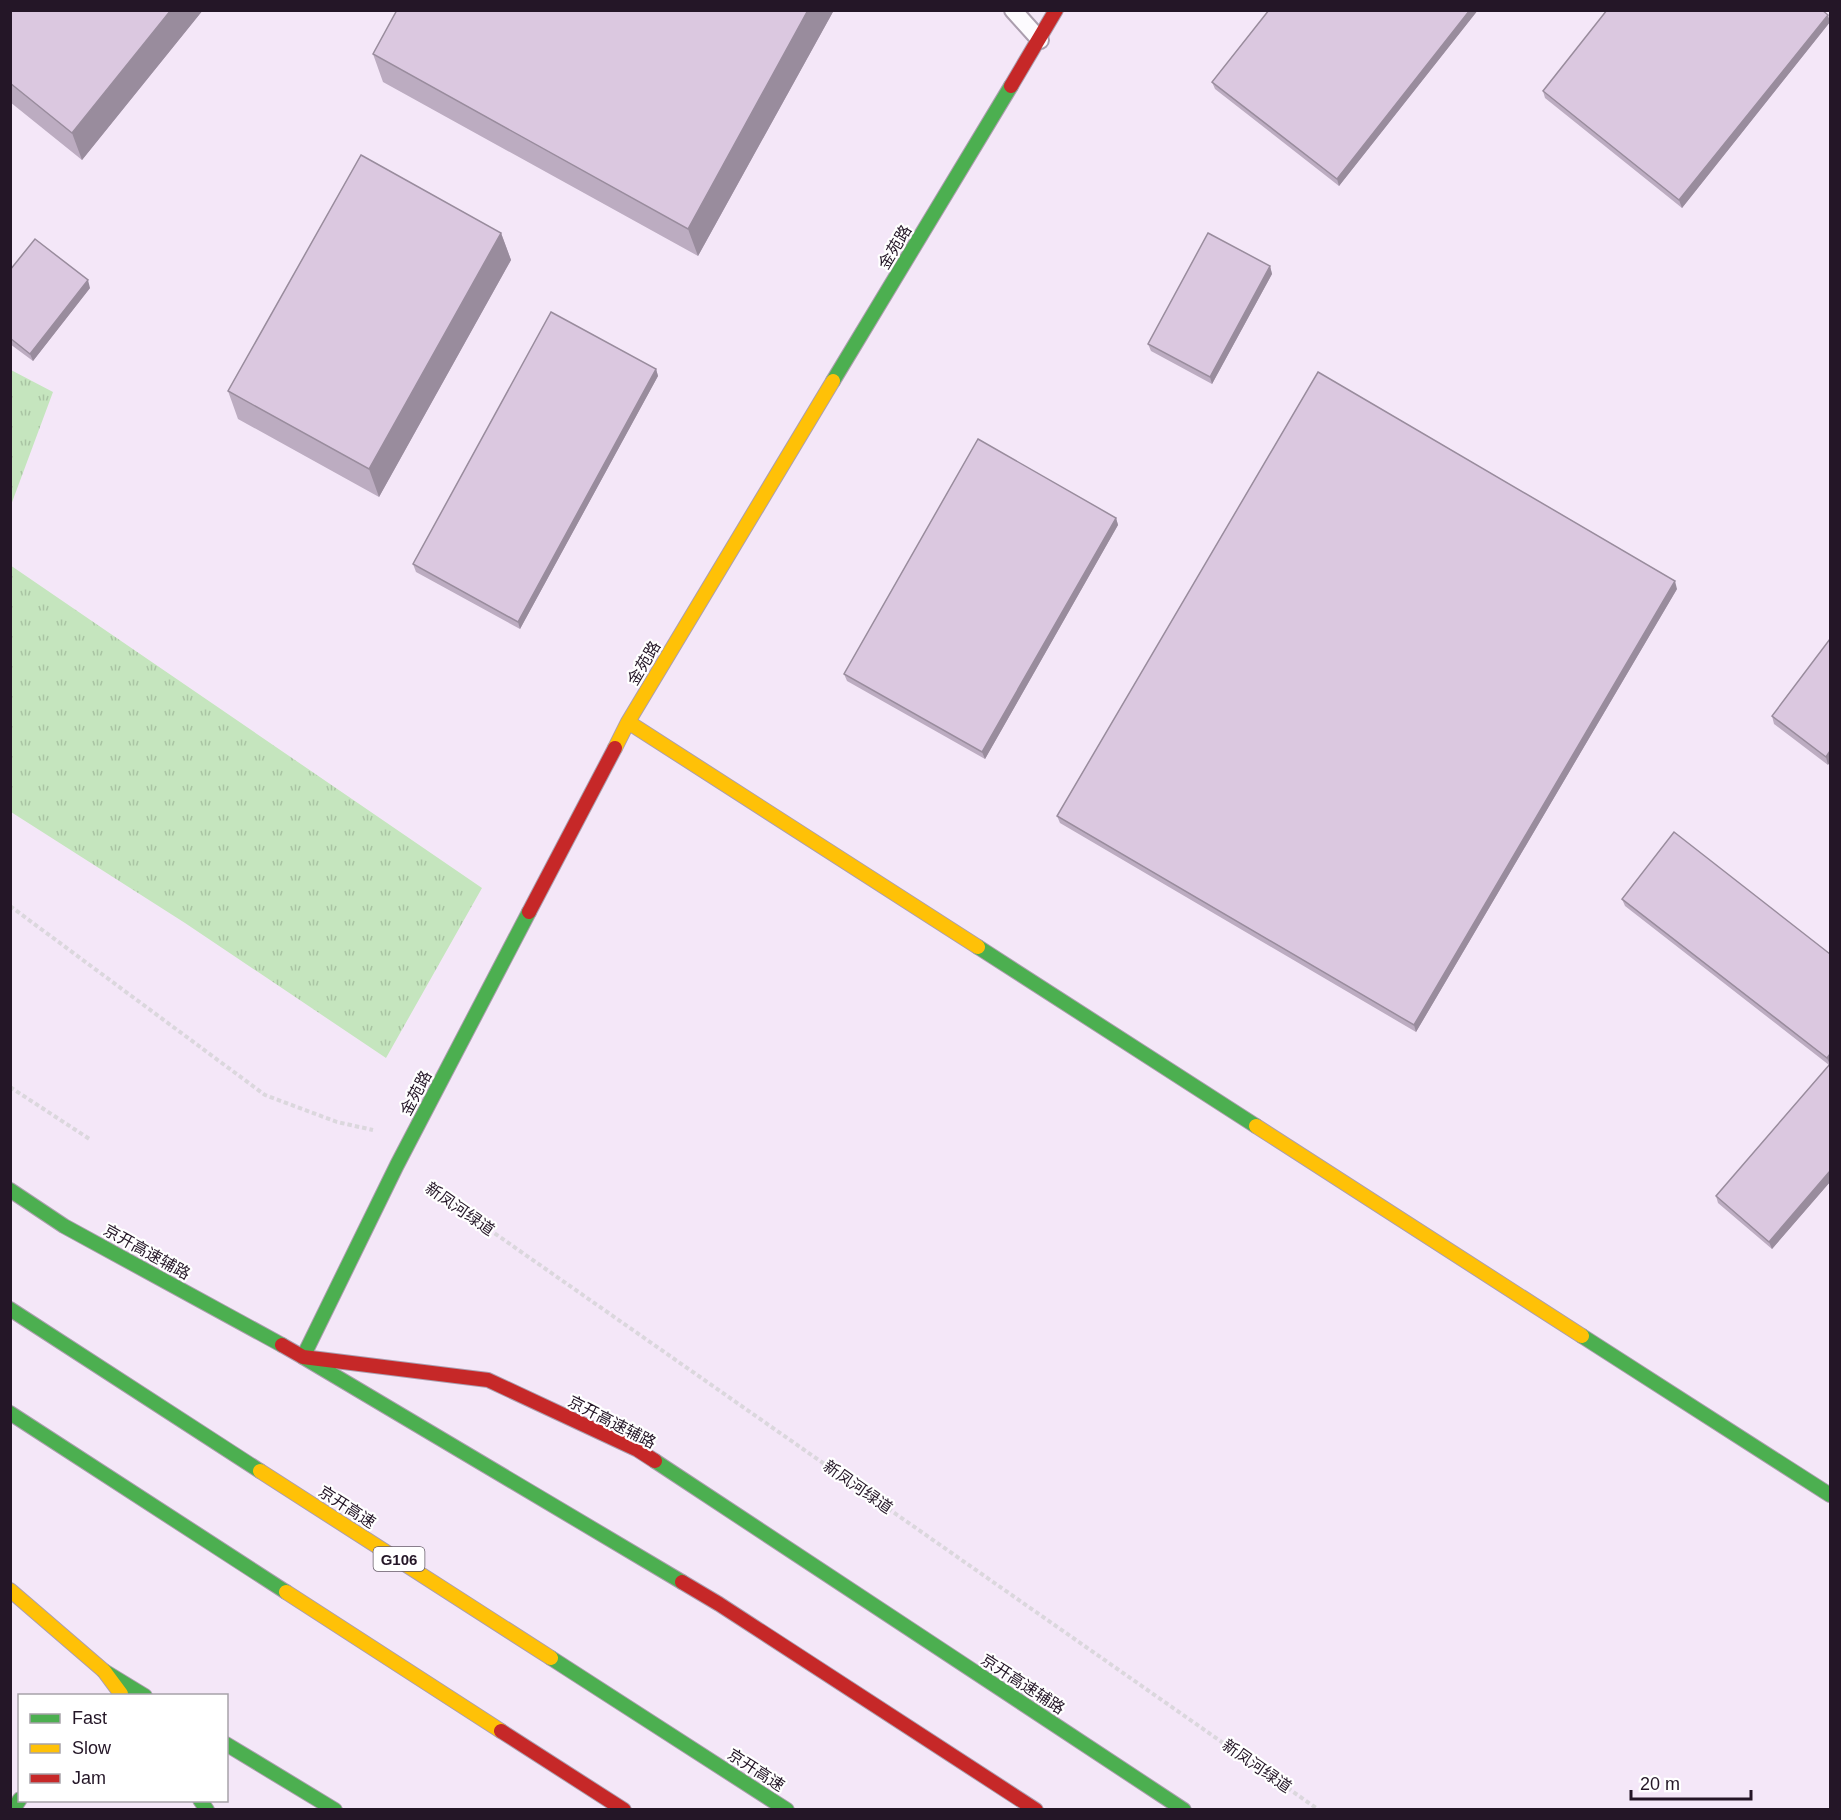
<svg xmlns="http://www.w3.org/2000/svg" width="1841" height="1820" font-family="Helvetica,'Noto Sans SC',sans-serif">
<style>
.grass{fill:url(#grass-tufts)}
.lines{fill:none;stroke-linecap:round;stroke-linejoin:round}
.lane-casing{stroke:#ab9eae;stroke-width:20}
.fast-casing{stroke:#ab9eae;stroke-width:16}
.slow-casing{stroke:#ab9eae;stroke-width:16}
.jam-casing{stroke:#ab9eae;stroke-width:16}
.path{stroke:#dbd7dd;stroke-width:4;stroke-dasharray:4.5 3;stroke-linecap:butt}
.lane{stroke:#fdfbfe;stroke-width:16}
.fast{stroke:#4caf50;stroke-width:14}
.slow{stroke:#ffc107;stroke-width:14}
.jam{stroke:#c62828;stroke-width:14}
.wall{fill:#bcacc1}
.shaded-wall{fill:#998c9d}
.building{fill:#dbc8e0;stroke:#998c9d;stroke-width:1.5}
.labels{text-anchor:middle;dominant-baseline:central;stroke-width:4.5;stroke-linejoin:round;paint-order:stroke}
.shield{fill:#fff;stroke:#665c68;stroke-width:1.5}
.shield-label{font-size:15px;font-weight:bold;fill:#241627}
.street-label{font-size:16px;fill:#241627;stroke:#fff}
</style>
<defs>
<pattern id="grass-tufts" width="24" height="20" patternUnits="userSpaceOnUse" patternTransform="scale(1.5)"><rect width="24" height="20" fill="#c5e5be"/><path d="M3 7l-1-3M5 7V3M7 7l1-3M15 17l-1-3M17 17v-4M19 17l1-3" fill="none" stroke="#a9c4a3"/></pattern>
</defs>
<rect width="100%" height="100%" fill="#f4e7f8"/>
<path class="grass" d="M11 370 53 392 11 505Z
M10 565 482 888 386 1058 185 923 11 812Z"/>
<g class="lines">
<defs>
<path id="lane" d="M1013 10 1040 40"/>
<path id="fast" d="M833 381 1011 86
M978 947 1256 1126
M10 1190 64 1226 282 1345
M10 1309 260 1471
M1582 1336 1830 1495
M303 1357 397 1165 529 912
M303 1357 682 1582
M10 1413 286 1592
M655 1461 1184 1810
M551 1658 787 1810
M104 1671 145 1696
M226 1744 335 1810
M200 1800 207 1810
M13 1810 20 1799"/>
<path id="slow" d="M628 722 978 947
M615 748 628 722 833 381
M1256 1126 1582 1336
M260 1471 551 1658
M10 1590 104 1671 121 1694
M286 1592 501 1731"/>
<path id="jam" d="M1011 86 1056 10
M529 912 615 748
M282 1345 303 1357 488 1380 638 1450 655 1461
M682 1582 719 1604 1036 1810
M501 1731 624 1810"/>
</defs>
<use href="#lane" class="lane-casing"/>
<use href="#fast" class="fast-casing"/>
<use href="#slow" class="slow-casing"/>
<use href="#jam" class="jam-casing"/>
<path class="path" d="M10 906 265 1095 337 1122 373 1130
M10 1087 91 1140
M427 1186 1319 1810"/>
<use href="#lane" class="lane"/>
<use href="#fast" class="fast"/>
<use href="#slow" class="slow"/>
<use href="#jam" class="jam"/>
</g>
<path class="wall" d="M10 10H203L82 160 10 102Z
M834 10 698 256 383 82 373 54Z
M1269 10H1478L1339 186 1215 89 1212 82Z
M1830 22 1682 208 1545 98 1543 91Z
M501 233 511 260 379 497 238 419 228 391Z
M1270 266 1272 274 1212 384 1151 351 1148 344Z
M10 270 90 288 33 361 10 344Z
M656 369 658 376 520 629 416 572 413 564Z
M1116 518 1118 525 985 759 847 681 844 674Z
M1677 589 1416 1032 1060 823 1057 816Z
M1830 639 1828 765 1774 724 1772 716Z
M1622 899 1830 954V1182L1772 1249 1718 1203 1716 1196 1829 1065 1625 906Z"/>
<path class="shaded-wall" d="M171 10H203L82 160 72 133Z
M808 10H834L698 256 688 229Z
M1470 10H1478L1339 186 1337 179Z
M1828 15 1830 22 1682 208 1679 200Z
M501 233 511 260 379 497 369 469Z
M1270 266 1272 274 1212 384 1210 377Z
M88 280 90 288 33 361 30 354Z
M656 369 658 376 520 629 518 622Z
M1116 518 1118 525 985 759 982 752Z
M1675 581 1677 589 1416 1032 1414 1025Z
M1830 751V762L1828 765 1826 757Z
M1830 1054V1065L1827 1058Z
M1830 1171V1182L1772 1249 1769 1242Z"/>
<path class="building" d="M10 10H171L72 133 10 83Z
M397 10H808L688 229 373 54Z
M1269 10H1470L1337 179 1212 82Z
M1607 10H1822L1828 15 1679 200 1543 91Z
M361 155 501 233 369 469 228 391Z
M1208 233 1270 266 1210 377 1148 344Z
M35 239 88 280 30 354 10 338V270Z
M551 312 656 369 518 622 413 564Z
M1318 372 1675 581 1414 1025 1057 816Z
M978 439 1116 518 982 752 844 674Z
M1830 639V751L1826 757 1772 716Z
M1674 832 1830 954V1054L1827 1058 1622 899Z
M1830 1064V1171L1769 1242 1716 1196Z"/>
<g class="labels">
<rect class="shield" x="373.5" y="1547" width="51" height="24" rx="4.5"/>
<g class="shield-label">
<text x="399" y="1559">G106</text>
</g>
<g class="street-label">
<text transform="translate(895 247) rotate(-59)">金苑路</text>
<text transform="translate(644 663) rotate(-59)">金苑路</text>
<text transform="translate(416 1093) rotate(-62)">金苑路</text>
<text transform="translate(460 1209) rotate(35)">新凤河绿道</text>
<text transform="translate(147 1252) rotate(29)">京开高速辅路</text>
<text transform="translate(612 1422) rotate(27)">京开高速辅路</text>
<text transform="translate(858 1487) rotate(35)">新凤河绿道</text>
<text transform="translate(347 1507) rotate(33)">京开高速</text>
<text transform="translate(1023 1684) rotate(33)">京开高速辅路</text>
<text transform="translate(1257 1766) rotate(35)">新凤河绿道</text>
<text transform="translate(756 1770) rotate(33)">京开高速</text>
</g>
</g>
<rect width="1841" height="1820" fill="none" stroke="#241627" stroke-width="24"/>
<rect x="18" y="1694" width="210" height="108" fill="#ffffff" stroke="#a7a2a9" stroke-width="1.5"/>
<rect x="30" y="1714" width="30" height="9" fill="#4caf50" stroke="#a7a2a9" stroke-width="1.5"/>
<text x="72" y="1724" font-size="18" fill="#241627">Fast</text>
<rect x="30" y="1744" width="30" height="9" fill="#ffc107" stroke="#a7a2a9" stroke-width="1.5"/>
<text x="72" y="1754" font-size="18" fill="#241627">Slow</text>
<rect x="30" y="1774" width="30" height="9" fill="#c62828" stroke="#a7a2a9" stroke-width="1.5"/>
<text x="72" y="1784" font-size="18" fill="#241627">Jam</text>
<path d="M1631 1790v9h120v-9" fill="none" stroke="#241627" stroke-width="3"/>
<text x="1640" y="1790" font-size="18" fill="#241627" stroke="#ffffff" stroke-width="4.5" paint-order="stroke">20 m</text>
</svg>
